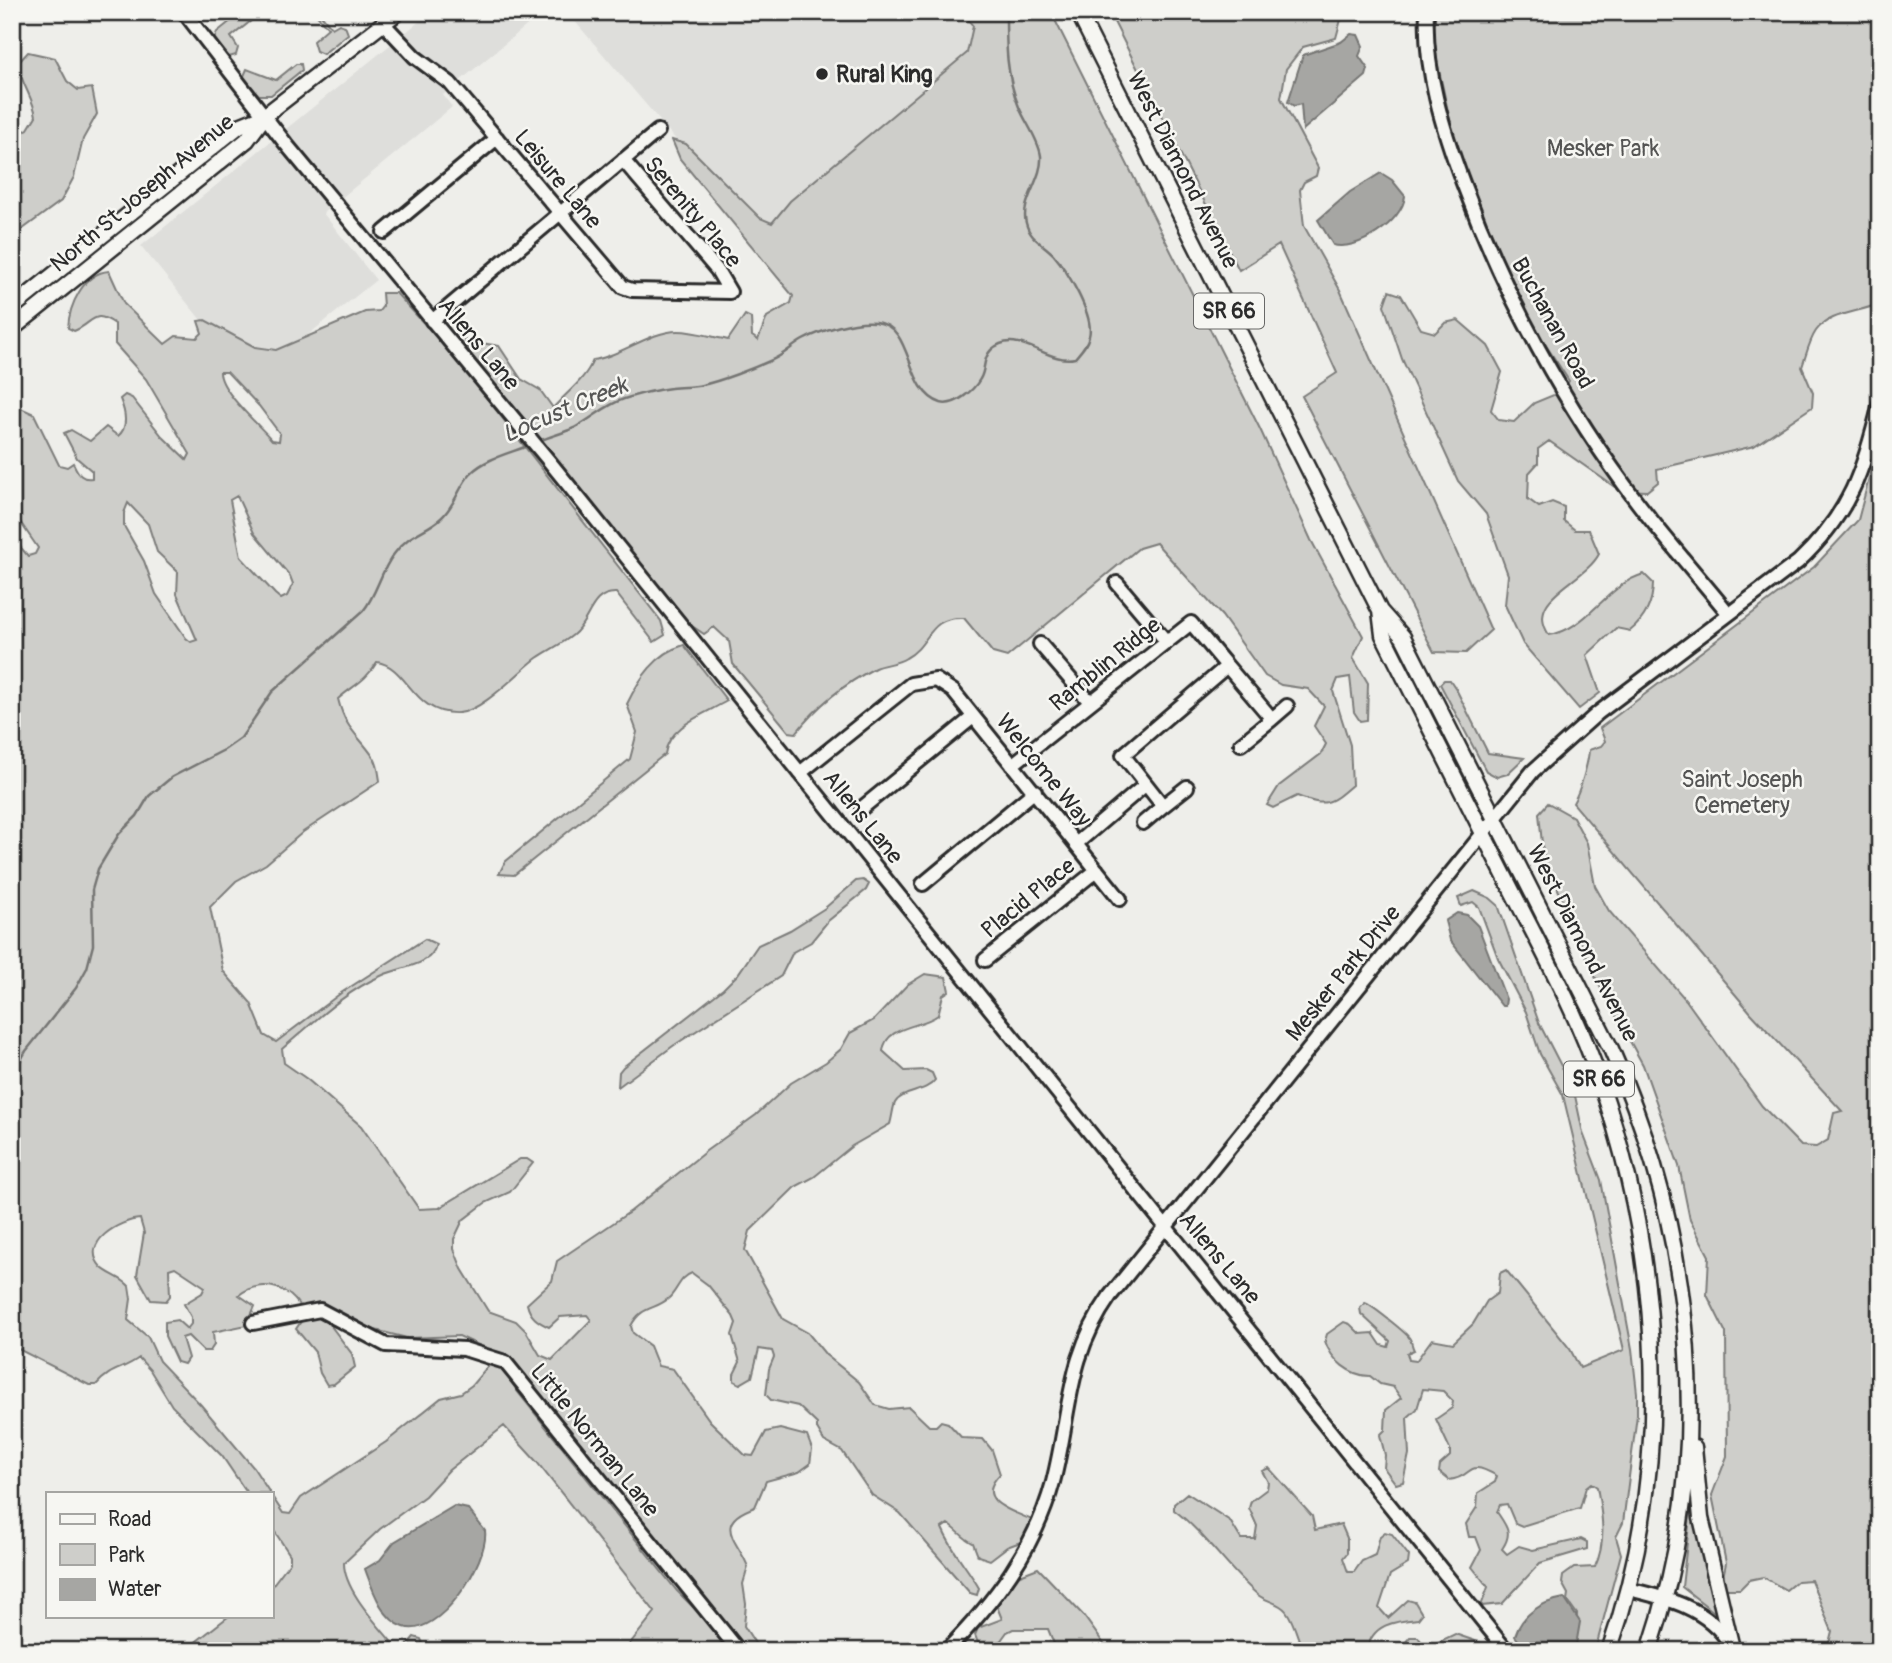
<svg xmlns="http://www.w3.org/2000/svg" width="1892" height="1663" font-family="Pangolin,sans-serif">
<style>
.built{fill:#dededb}
.green{fill:#cececa;stroke:#7c7c7a;stroke-width:2;fill-rule:evenodd}
.water{fill:#a6a6a3;stroke:#757573;stroke-width:2}
.lines{fill:none;stroke-linecap:round;stroke-linejoin:round}
.stream{stroke:#757573;stroke-width:2.5}
.minor-casing{stroke:#2b2b2b;stroke-width:18}
.major-casing{stroke:#2b2b2b;stroke-width:19}
.minor{stroke:#f6f6f2;stroke-width:12}
.major{stroke:#f6f6f2;stroke-width:14}
.poi-dot{fill:#2b2b2b;stroke:#f6f6f2;stroke-width:2.5}
.labels{text-anchor:middle;dominant-baseline:central;stroke-width:5;stroke-linejoin:round;paint-order:stroke}
.shield{fill:#f6f6f2;stroke:#686867;stroke-width:2}
.shield-label{font-size:21px;font-weight:bold;fill:#2b2b2b}
.poi-label{font-size:23px;font-weight:bold;fill:#2b2b2b;stroke:#f6f6f2;text-anchor:start}
.park-label{font-size:23px;fill:#545453;stroke:#f6f6f2}
.street-label{font-size:23px;fill:#2b2b2b;stroke:#f6f6f2}
.water-label{font-size:24px;font-style:italic;fill:#565655;stroke:#f6f6f2}
</style>
<rect width="100%" height="100%" fill="#eeeeea"/>
<filter id="ink" filterUnits="userSpaceOnUse"><feTurbulence type="fractalNoise" baseFrequency=".0143" numOctaves="2"/><feDisplacementMap in="SourceGraphic" scale="14" xChannelSelector="R" yChannelSelector="G"/><feConvolveMatrix kernelMatrix="1 2 1 2 8 2 1 2 1" color-interpolation-filters="sRGB"/></filter>
<g filter="url(#ink)">
<path class="built" d="M431 12H543L443 95 452 107 323 213 376 280 298 343 283 349 255 347 236 335 222 332 201 320 141 246Z
M567 12H962L973 26 967 53 790 201 772 223 760 219 686 145 678 142Z"/>
<path class="green" d="M242 12H262L231 37 238 48 236 55 229 57 214 39 217 32Z
M314 12H319L332 28 339 24 345 26 348 34 323 54 316 51 313 41 328 28Z
M962 12H1051L1260 429 1311 540 1363 636 1353 658 1368 683 1367 720 1360 721 1354 712 1350 677 1338 679 1333 691 1350 745 1352 785C1329 805 1326 807 1297 796L1273 808 1267 805 1279 786 1321 754 1326 744 1314 726 1324 706 1308 689 1281 685 1265 676 1222 616 1156 543 1139 548 1007 657 993 653 964 618C927 616 931 645 906 658 897 664 884 664 875 668 844 684 817 706 796 733L789 732 733 664 729 641 714 627 704 634 692 626 629 558 470 353 464 340 499 346 521 379 540 390 553 408C567 392 585 380 593 360 619 357 650 331 678 331 694 331 712 337 728 340L745 315 751 318 752 336 758 340 767 317 791 303 793 296 680 159 672 140 686 144 760 218 772 223 790 201 967 53 973 26Z
M1109 12H1343L1336 38 1303 47 1286 69 1281 98 1318 168 1316 176 1304 182 1300 190 1304 226 1340 290 1491 630 1466 653 1434 652 1302 396 1337 373 1279 245 1239 270Z
M1433 12H1880V303C1861 313 1829 312 1816 331 1809 341 1806 356 1802 367L1813 393 1812 407 1754 446 1657 469 1658 482 1647 491 1619 490 1549 441 1538 449V463L1529 473 1528 499 1539 507 1552 502 1564 507V521L1575 530H1589L1599 554C1584 583 1524 597 1549 635 1587 630 1607 584 1644 574L1653 583C1653 603 1645 619 1630 631L1616 628 1587 655 1600 693 1579 709 1523 644 1505 605 1508 575 1486 514 1458 481 1402 359 1384 305 1389 291 1401 295 1421 329 1435 333 1445 323 1458 320 1488 346 1502 372 1491 410 1499 420 1514 422 1534 403 1561 392 1569 381 1521 307 1458 157 1431 34 1434 32Z
M28 52 55 58 67 81 78 90 92 88 97 114 83 139 74 177 61 201 12 237V138L28 129 36 116C33 96 19 82 19 62Z
M296 64H301L302 70 271 95H259L243 78 247 69 276 80Z
M109 271 124 304 165 344 176 336 197 338 202 333 198 321 205 320 255 347 276 350 365 312 379 311 383 306 382 293H396L453 355 661 621 665 635 654 642 616 593C590 592 590 622 573 635 562 644 549 650 537 658 518 672 483 711 459 713 413 716 408 666 377 662 366 681 354 685 338 699 346 731 359 735 374 758 378 764 379 774 380 781L303 832 266 864 236 881 210 907 223 971 251 1003 264 1035 276 1042 341 993 425 939 436 944C433 966 400 967 383 975 345 991 313 1023 282 1049L284 1063 307 1079 361 1126 419 1209 439 1208 520 1159H527L533 1163 510 1192 485 1203 463 1220 454 1239V1249L462 1269 488 1311 516 1321 526 1331 540 1355 552 1360 591 1320 587 1315 560 1317 549 1327C538 1322 530 1317 527 1304L552 1281 557 1261 631 1211 706 1151 756 1115 791 1083 826 1062 841 1049 850 1033 874 1020 907 985 925 974 946 977 949 991 943 995 938 1015C921 1028 886 1025 883 1051L905 1071 926 1070 932 1073 935 1080C926 1093 903 1090 895 1103 893 1107 892 1118 890 1124L852 1146 814 1177 795 1187 750 1231 745 1250 783 1319 808 1333 826 1355 859 1382 875 1405 889 1409 909 1407 929 1426H936L941 1421 948 1423 962 1438 983 1439 992 1450 1000 1474C972 1502 1015 1512 1037 1522L1026 1540 1007 1547 990 1560 978 1556 973 1543C962 1538 957 1529 948 1524L942 1528C951 1550 967 1567 979 1588L977 1595 970 1593 900 1513 872 1495 842 1451 824 1441 817 1429V1424L798 1406 771 1400 766 1395 769 1369 774 1357 772 1351 759 1349 752 1377 740 1384 734 1381V1374L740 1362 732 1335 736 1323 733 1316 708 1285 692 1273C680 1277 678 1289 670 1297 656 1311 642 1304 631 1326L633 1333 650 1346 658 1366 673 1369 710 1421 745 1455 753 1456 766 1432 780 1429 807 1436 812 1449 810 1464 799 1472 766 1481 755 1507C709 1523 740 1543 748 1567L743 1584 746 1604 744 1626 760 1651H744L693 1583 514 1373 510 1379 517 1391 677 1591 712 1626 726 1651H624L655 1612 536 1461 504 1426 449 1470 425 1496 380 1529 344 1563C344 1592 382 1629 399 1651H184L229 1616H271V1587L290 1562V1555L271 1526V1495L283 1513 290 1514 301 1498 386 1442 441 1398 461 1393 472 1385 498 1354 459 1336 407 1338 375 1330 348 1319 335 1321 331 1326 352 1354 355 1367 334 1384 327 1385 320 1373 315 1352 296 1329 304 1317C297 1289 263 1276 239 1295L255 1306 247 1325 213 1332 214 1345 210 1351H203L188 1336 182 1338 188 1358 184 1364 177 1362 165 1336V1322L177 1320 187 1329 191 1324V1317L184 1304 202 1293 205 1287 175 1267 169 1269 170 1296 166 1301 151 1300 137 1275 144 1233 140 1219C120 1220 79 1243 101 1267 109 1275 121 1277 129 1286L131 1299 128 1320 148 1337 159 1361 201 1405 253 1467 270 1493H247L222 1456 172 1406 150 1370 139 1358C121 1371 112 1367 96 1385H89L12 1346V537L28 556 35 554 38 548 12 510V473L21 464 12 451V413L21 408 34 414 59 465 67 467 73 463C78 472 80 480 92 478V471L77 458 64 433 71 430 90 441 106 427 118 436C129 427 125 411 120 399L125 395 132 398 162 436 187 460 190 454 146 379 115 344V324C93 308 94 323 74 331L68 328C69 306 83 273 109 271ZM220 372H227L259 406 280 434 279 441 272 440C259 425 220 391 220 372ZM237 496 254 533 290 576 293 584 287 596 281 599 275 594 241 557 230 500ZM128 503 148 524 157 552 178 572 177 594 197 640 191 642 186 638 156 594 144 561 124 526V513Z
M1880 437V1651H1827L1832 1631 1811 1580 1797 1581 1786 1590 1763 1577 1749 1580 1740 1589H1725L1723 1577 1726 1563 1712 1495 1727 1456 1726 1333 1707 1295 1709 1256 1690 1220 1679 1166 1643 1065 1597 981 1543 854 1539 813 1548 803 1573 817 1587 843 1595 886 1609 911 1686 1000 1762 1106 1801 1146 1816 1147 1828 1140 1834 1113 1842 1111 1751 1013 1573 803C1580 791 1588 764 1589 750L1601 746 1605 741 1600 728 1814 567 1858 520Z
M684 645 727 701C705 714 668 726 665 754L514 875 499 874 505 862 630 759 637 732 627 704C639 679 656 653 684 645Z
M1444 680H1450L1456 689 1488 753 1524 758 1507 774 1497 777 1486 771 1440 684Z
M863 880 869 884 866 890 828 921 811 942 793 952 781 976 673 1046 618 1087 619 1072 623 1067 723 989 738 974 758 945 790 930 825 908 856 881Z
M1474 891 1490 898 1498 905 1539 1023 1574 1091 1583 1133 1601 1180 1632 1349 1637 1393V1415L1623 1523 1616 1537 1621 1554 1595 1651H1575L1577 1614 1567 1600 1568 1594 1562 1583 1563 1576 1574 1568 1595 1567C1607 1541 1602 1514 1597 1487L1591 1483 1586 1487 1580 1508 1522 1526 1515 1523 1507 1504 1500 1505 1497 1512C1507 1527 1513 1533 1502 1549L1507 1554 1519 1546 1533 1550 1581 1539 1587 1542V1549L1540 1563 1502 1604 1481 1606 1488 1587 1472 1567 1481 1550 1476 1537H1469L1466 1524 1477 1507 1478 1493 1495 1482 1497 1476C1464 1457 1476 1477 1449 1480L1439 1472 1440 1465 1450 1456V1449L1436 1419 1452 1408 1453 1401 1443 1391 1423 1389 1417 1409 1407 1418 1409 1454 1403 1482 1396 1484 1384 1468 1385 1455 1380 1435 1385 1430 1386 1410 1401 1398 1393 1387 1380 1384 1370 1376C1350 1376 1331 1360 1325 1341L1327 1334 1344 1322 1350 1324 1360 1334 1373 1333 1381 1345 1388 1347 1390 1341 1361 1314 1360 1308 1365 1303C1370 1304 1408 1334 1410 1339 1412 1343 1412 1347 1414 1350L1407 1353 1409 1360 1416 1361 1432 1339 1453 1343 1473 1324 1487 1301 1498 1293 1500 1273 1506 1270 1570 1349 1580 1368 1624 1350 1563 1095 1540 1054 1526 1012 1498 958 1479 907 1473 902 1461 906 1458 898Z
M1269 1468 1312 1516 1315 1530 1341 1524 1347 1538V1553L1343 1558 1348 1572H1354L1362 1561 1375 1555 1380 1536 1385 1532 1392 1534 1409 1556 1408 1564 1390 1575 1379 1608 1388 1618 1408 1600 1415 1602 1422 1614 1418 1619C1395 1621 1371 1624 1367 1651H1303C1298 1639 1294 1621 1286 1611 1279 1602 1267 1602 1258 1595 1227 1569 1207 1535 1174 1510V1504L1187 1493 1230 1521 1241 1539H1255L1257 1526 1249 1508 1251 1501 1267 1489 1268 1482 1262 1471Z
M1693 1489 1719 1616 1682 1587Z
M1038 1568 1083 1615 1109 1651H1057L1048 1629H1013L1007 1632 994 1650 980 1648 975 1635 978 1628 1002 1619 991 1592 994 1585Z
M1455 1634 1481 1643 1480 1650 1398 1651 1410 1637H1418L1426 1648Z
M414 1637 421 1639 426 1651H402Z"/>
<path class="water" d="M1351 34 1358 35 1363 46 1359 56 1368 69 1366 76 1303 130 1301 104 1294 106 1288 102 1303 55 1341 42Z
M1381 173 1392 180 1405 196C1403 222 1356 252 1333 245L1318 220 1350 192Z
M1457 913 1467 915 1478 926 1506 999 1505 1006H1502L1450 940 1445 921Z
M454 1506 468 1509 485 1531C489 1561 439 1639 404 1627 382 1620 372 1588 365 1569L380 1560 394 1542Z
M1564 1598 1580 1622 1575 1651H1527L1515 1636C1522 1614 1541 1602 1564 1598Z"/>
<g class="lines">
<path class="stream" d="M539 441C551 436 563 433 574 428 592 419 605 405 624 399 639 394 656 390 671 388 681 386 692 388 702 385 721 381 754 368 772 360 784 355 792 346 803 340 822 330 854 320 875 322 915 325 903 390 941 403 955 407 974 390 980 379 986 370 982 359 991 350 1017 326 1047 365 1075 358 1081 351 1087 345 1089 336 1095 316 1066 269 1053 254 1042 243 1030 239 1026 223 1020 201 1043 179 1041 156 1039 140 1025 122 1019 107 1006 76 1006 45 1006 12
M12 1075 26 1051 76 988 87 968 93 945 92 890 98 869 119 834 137 816 149 796 172 777 224 750 241 738 272 692 363 611C377 594 380 572 394 554 409 533 426 532 441 518 455 506 459 486 471 473 486 458 511 453 530 445"/>
<defs>
<path id="minor" d="M184 12 286 144 549 461 1507 1651
M1427 12C1424 69 1443 130 1463 183 1504 294 1566 409 1638 503 1667 541 1699 577 1729 614
M384 24 415 57 450 83 623 287 632 290 730 292 717 270 623 160
M384 232 497 138
M432 321 658 131
M1117 583 1166 641
M1040 644 1090 702
M1272 719 1287 706
M1012 765 1191 623 1227 666
M800 773 911 684 936 680 953 691 1120 899
M1163 806 1187 787
M862 808 973 717
M1143 823 1163 806 1123 755 1227 666 1272 719 1241 744
M1077 843 1145 785
M923 884 1035 791
M985 960 1097 870
M253 1323 320 1310 386 1345 464 1349 505 1362 739 1651
M1628 1589C1667 1598 1708 1608 1730 1644
M946 1651C994 1602 1035 1549 1053 1482 1071 1413 1066 1358 1110 1296L1533 771 1598 713 1798 562C1850 513 1864 470 1880 403"/>
<path id="major" d="M1078 12 1380 611 1403 637 1611 1049C1695 1237 1716 1453 1649 1651
M12 308 239 126 264 116 398 12
M12 329 247 140 264 117
M1380 611 1383 635C1424 716 1464 797 1505 877 1538 943 1575 1008 1599 1078 1663 1262 1674 1464 1609 1651
M1694 1447 1701 1518 1732 1648"/>
</defs>
<use href="#minor" class="minor-casing"/>
<use href="#major" class="major-casing"/>
<use href="#minor" class="minor"/>
<use href="#major" class="major"/>
</g>
</g>
<circle class="poi-dot" cx="822" cy="74" r="7"/>
<g class="labels">
<g class="shield">
<rect x="1194" y="293.5" width="70" height="35" rx="5"/>
<rect x="1564" y="1061.5" width="70" height="35" rx="5"/>
</g>
<g class="shield-label">
<text x="1229" y="311">SR 66</text>
<text x="1599" y="1079">SR 66</text>
</g>
<g class="poi-label">
<text x="836" y="74">Rural King</text>
</g>
<g class="park-label">
<text x="1603" y="148">Mesker Park</text>
<text x="1742" y="779">Saint Joseph<tspan x="1742" dy="26">Cemetery</tspan></text>
</g>
<g class="street-label">
<text transform="translate(1183 170) rotate(63)">West Diamond Avenue</text>
<text transform="translate(558 179) rotate(50)">Leisure Lane</text>
<text transform="translate(142 193) rotate(-40)">North St Joseph Avenue</text>
<text transform="translate(693 212) rotate(50)">Serenity Place</text>
<text transform="translate(1553 323) rotate(61)">Buchanan Road</text>
<text transform="translate(479 344) rotate(50)">Allens Lane</text>
<text transform="translate(1105 664) rotate(-39)">Ramblin Ridge</text>
<text transform="translate(1044 770) rotate(51)">Welcome Way</text>
<text transform="translate(863 817) rotate(51)">Allens Lane</text>
<text transform="translate(1028 898) rotate(-39)">Placid Place</text>
<text transform="translate(1583 943) rotate(63)">West Diamond Avenue</text>
<text transform="translate(1343 973) rotate(-51)">Mesker Park Drive</text>
<text transform="translate(1220 1258) rotate(50)">Allens Lane</text>
<text transform="translate(595 1440) rotate(51)">Little Norman Lane</text>
</g>
<g class="water-label">
<text transform="translate(565 410) rotate(-23)">Locust Creek</text>
</g>
</g>
<rect width="1892" height="1663" fill="none" stroke="#f6f6f2" stroke-width="42"/>
<rect x="21" y="21" width="1850" height="1621" fill="none" stroke="#2b2b2b" stroke-width="2.5" filter="url(#ink)"/>
<rect x="46" y="1492" width="228" height="126" fill="#f6f6f2" stroke="#a5a5a2" stroke-width="2"/>
<rect x="60" y="1514" width="35" height="10" fill="#f6f6f2" stroke="#a5a5a2" stroke-width="2"/>
<text x="108" y="1526" font-size="21" fill="#2b2b2b">Road</text>
<rect x="60" y="1544" width="35" height="21" fill="#cececa" stroke="#a5a5a2" stroke-width="2"/>
<text x="108" y="1562" font-size="21" fill="#2b2b2b">Park</text>
<rect x="60" y="1579" width="35" height="21" fill="#a6a6a3" stroke="#a5a5a2" stroke-width="2"/>
<text x="108" y="1596" font-size="21" fill="#2b2b2b">Water</text>
</svg>
